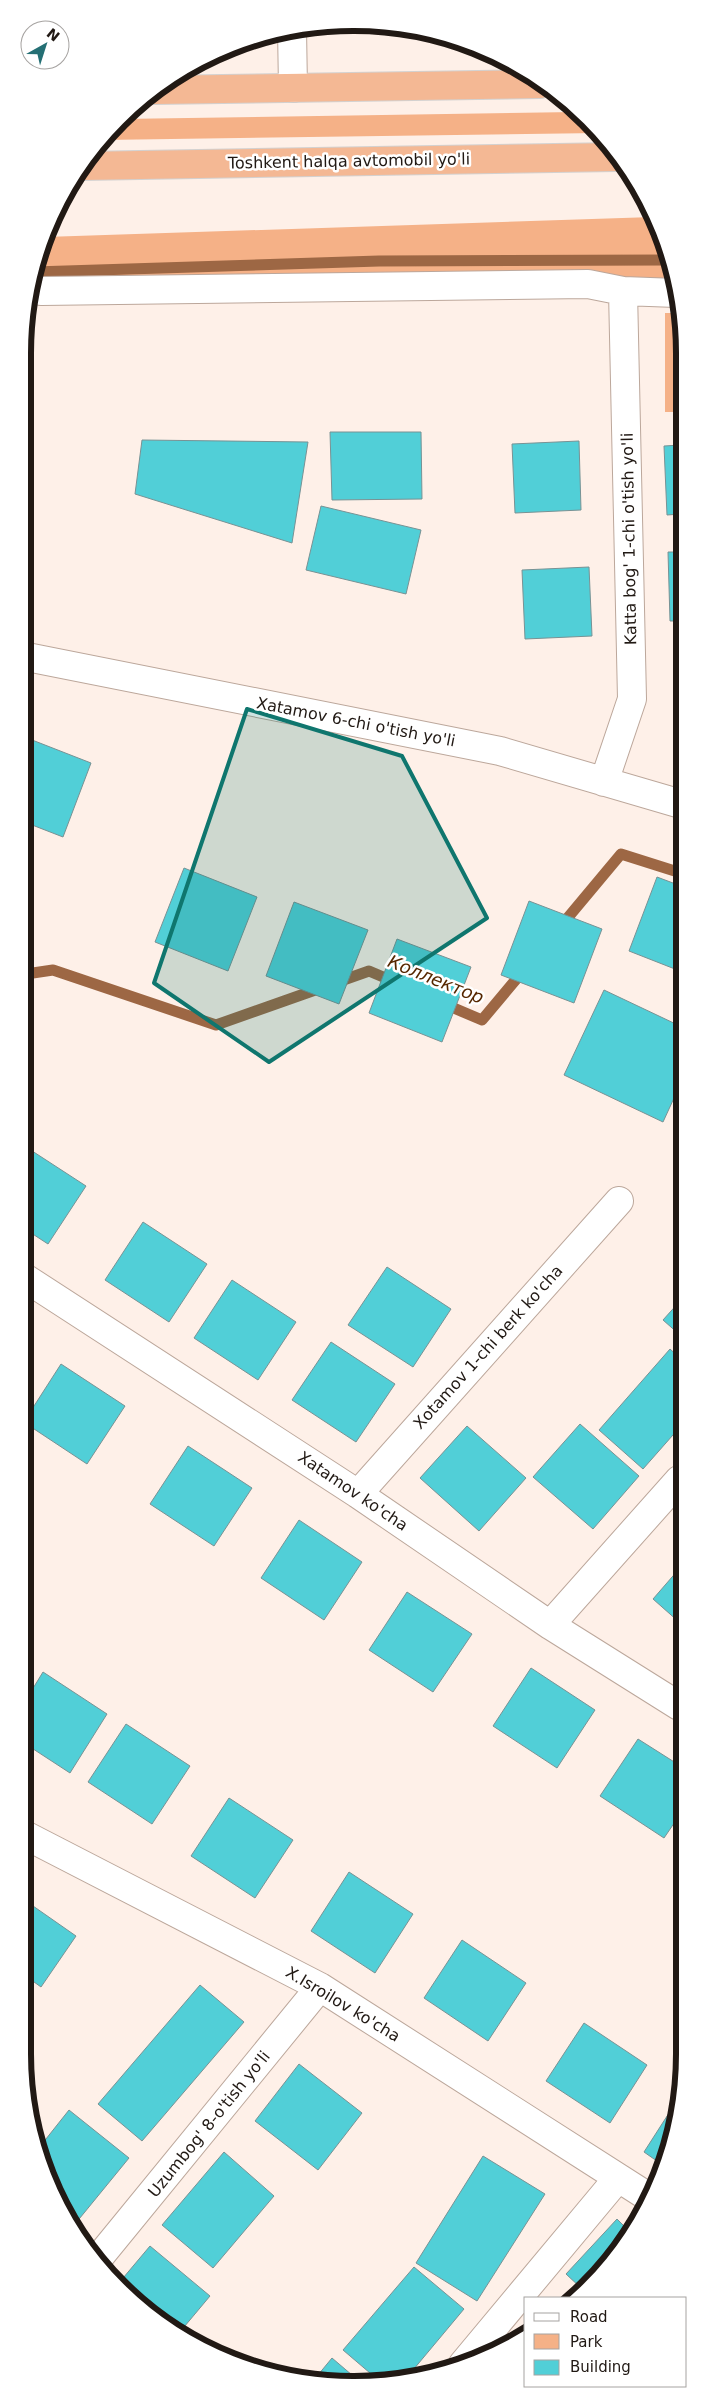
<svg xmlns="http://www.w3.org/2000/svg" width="707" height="2407" font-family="'DejaVu Sans',sans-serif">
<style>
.green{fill:#f5b187}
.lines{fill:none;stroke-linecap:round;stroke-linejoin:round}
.stream{stroke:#9d6744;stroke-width:11}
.building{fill:#51cfd7;stroke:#789294}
.minor-casing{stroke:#bca79b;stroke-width:30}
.highway-casing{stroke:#d3d1d0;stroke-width:30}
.minor{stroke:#fff;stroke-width:28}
.highway{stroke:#f4b894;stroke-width:28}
.marked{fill:#0f766e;fill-opacity:0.2;stroke:#0f766e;stroke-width:4;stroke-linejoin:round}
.labels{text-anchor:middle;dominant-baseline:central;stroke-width:5;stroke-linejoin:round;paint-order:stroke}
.street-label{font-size:16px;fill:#211914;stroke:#fff}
.water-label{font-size:18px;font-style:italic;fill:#562700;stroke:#fff}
.rim{fill:none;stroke:#211914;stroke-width:6}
</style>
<rect width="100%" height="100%" fill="#fef0e8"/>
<path class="green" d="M575 112 599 133 103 140 120 119Z
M653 217 673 283 31 282 45 237Z
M665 313H682V412H665Z"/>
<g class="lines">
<path class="stream" d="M34 272 379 261 666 260
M560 927 621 854 681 873
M26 974 53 970 216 1025 369 971 395 982
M442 1003 482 1020 524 970"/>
</g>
<path class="building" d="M330 432H421L422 499 332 500Z
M142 440 308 442 292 543 135 494Z
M579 441 581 510 515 513 512 444Z
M681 445V514L667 515 664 446Z
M321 506 421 530 406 594 306 570Z
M668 552H681V621H670Z
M589 567 592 636 525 639 522 570Z
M681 643V712L678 644Z
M27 738 91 763 63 837 27 823Z
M184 868 257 897 228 971 155 942Z
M657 877 681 886 680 971 629 951Z
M529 901 602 929 574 1003 501 975Z
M294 902 368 930 339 1004 266 976Z
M397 939 471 967 442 1042 369 1013Z
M604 990 680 1026V1085L663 1122 564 1075Z
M26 1147 86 1186 48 1244 25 1229Z
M143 1222 207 1264 169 1322 105 1280Z
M387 1267 451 1309 413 1367 348 1325Z
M232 1280 296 1322 258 1380 194 1338Z
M680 1301V1335L663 1320Z
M331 1342 395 1384 356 1442 292 1400Z
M670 1349 680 1358V1427L643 1469 599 1430Z
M61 1364 125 1406 87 1464 25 1423V1420Z
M580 1424 639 1476 593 1529 533 1477Z
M467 1426 526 1478 479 1531 420 1478Z
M188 1446 252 1488 214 1546 150 1504Z
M299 1520 362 1562 324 1620 261 1578Z
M679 1569V1622L653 1599Z
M407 1592 472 1634 433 1692 369 1650Z
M531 1668 595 1710 557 1768 493 1726Z
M43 1672 107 1714 70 1773 24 1743V1703Z
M126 1724 190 1766 152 1824 88 1782Z
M638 1739 679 1765V1816L664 1838 600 1796Z
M229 1798 293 1840 255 1898 191 1856Z
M349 1872 413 1914 375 1973 311 1931Z
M23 1899 76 1936 41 1987 23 1974Z
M462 1940 526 1983 488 2041 424 1998Z
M200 1985 244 2022 142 2141 98 2104Z
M584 2023 647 2065 610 2123 546 2081Z
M299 2064 362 2113 318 2170 255 2121Z
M678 2099V2118L664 2166 644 2152Z
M69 2110 129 2158 75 2224 48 2180 38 2149Z
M224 2152 274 2196 213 2268 162 2225Z
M483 2156 545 2194 477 2301 416 2263Z
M617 2219 631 2233 581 2288 566 2274Z
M150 2246 210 2296 179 2333 152 2316 118 2284Z
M414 2267 464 2309 408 2376 377 2379 343 2350Z
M332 2358 359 2381 332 2384 313 2381Z"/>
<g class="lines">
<defs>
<path id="minor" d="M292 29 293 88
M41 291 588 284 623 291 676 293
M27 657 500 751 681 804
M604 782 632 699 623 291
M25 1278 358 1494 550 1625 679 1706
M358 1494 619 1201
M550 1625 679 1480
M23 1834 320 1987 650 2198
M97 2260 320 1987
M463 2364 618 2178"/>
<path id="highway" d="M155 90 540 84
M82 166 617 157"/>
</defs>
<use href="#minor" class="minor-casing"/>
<use href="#highway" class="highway-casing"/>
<use href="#minor" class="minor"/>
<use href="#highway" class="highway"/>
</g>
<path class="marked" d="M247 709 402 756 487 918 269 1062 154 983Z"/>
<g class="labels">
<g class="street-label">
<text transform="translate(349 161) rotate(-1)">Toshkent halqa avtomobil yo'li</text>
<text transform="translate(629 539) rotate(-91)">Katta bog' 1-chi o'tish yo'li</text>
<text transform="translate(356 722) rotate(11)">Xatamov 6-chi o'tish yo'li</text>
<text transform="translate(488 1347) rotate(-48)">Xotamov 1-chi berk ko'cha</text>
<text transform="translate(353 1491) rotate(34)">Xatamov ko'cha</text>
<text transform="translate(343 2004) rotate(31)">X.Isroilov ko'cha</text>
<text transform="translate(209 2124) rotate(-51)">Uzumbog' 8-o'tish yo'li</text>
</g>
<g class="water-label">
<text transform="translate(436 979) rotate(22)">Коллектор</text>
</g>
</g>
<path d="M0 0H707V2407H0ZM353 31H354A322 322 0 0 1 676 353V2054A322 322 0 0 1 354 2376H353A322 322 0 0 1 31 2054V353A322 322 0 0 1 353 31Z" fill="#fff" fill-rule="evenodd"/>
<path class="rim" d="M353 31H354A322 322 0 0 1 676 353V2054A322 322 0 0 1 354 2376H353A322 322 0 0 1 31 2054V353A322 322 0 0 1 353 31Z"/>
<rect x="524" y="2297" width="162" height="90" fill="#ffffff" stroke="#a6a3a1"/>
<rect x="534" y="2313" width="25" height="8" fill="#ffffff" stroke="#a6a3a1"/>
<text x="570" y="2322" font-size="15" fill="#211914">Road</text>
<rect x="534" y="2334" width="25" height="15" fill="#f5b187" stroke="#a6a3a1"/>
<text x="570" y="2347" font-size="15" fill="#211914">Park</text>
<rect x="534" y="2360" width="25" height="15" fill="#51cfd7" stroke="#a6a3a1"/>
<text x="570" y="2372" font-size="15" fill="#211914">Building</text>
<g transform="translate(45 45) rotate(39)"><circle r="24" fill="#ffffff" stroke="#a6a3a1"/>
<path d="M0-4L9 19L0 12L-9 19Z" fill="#246f74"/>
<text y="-8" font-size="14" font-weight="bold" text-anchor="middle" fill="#211914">N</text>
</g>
</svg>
